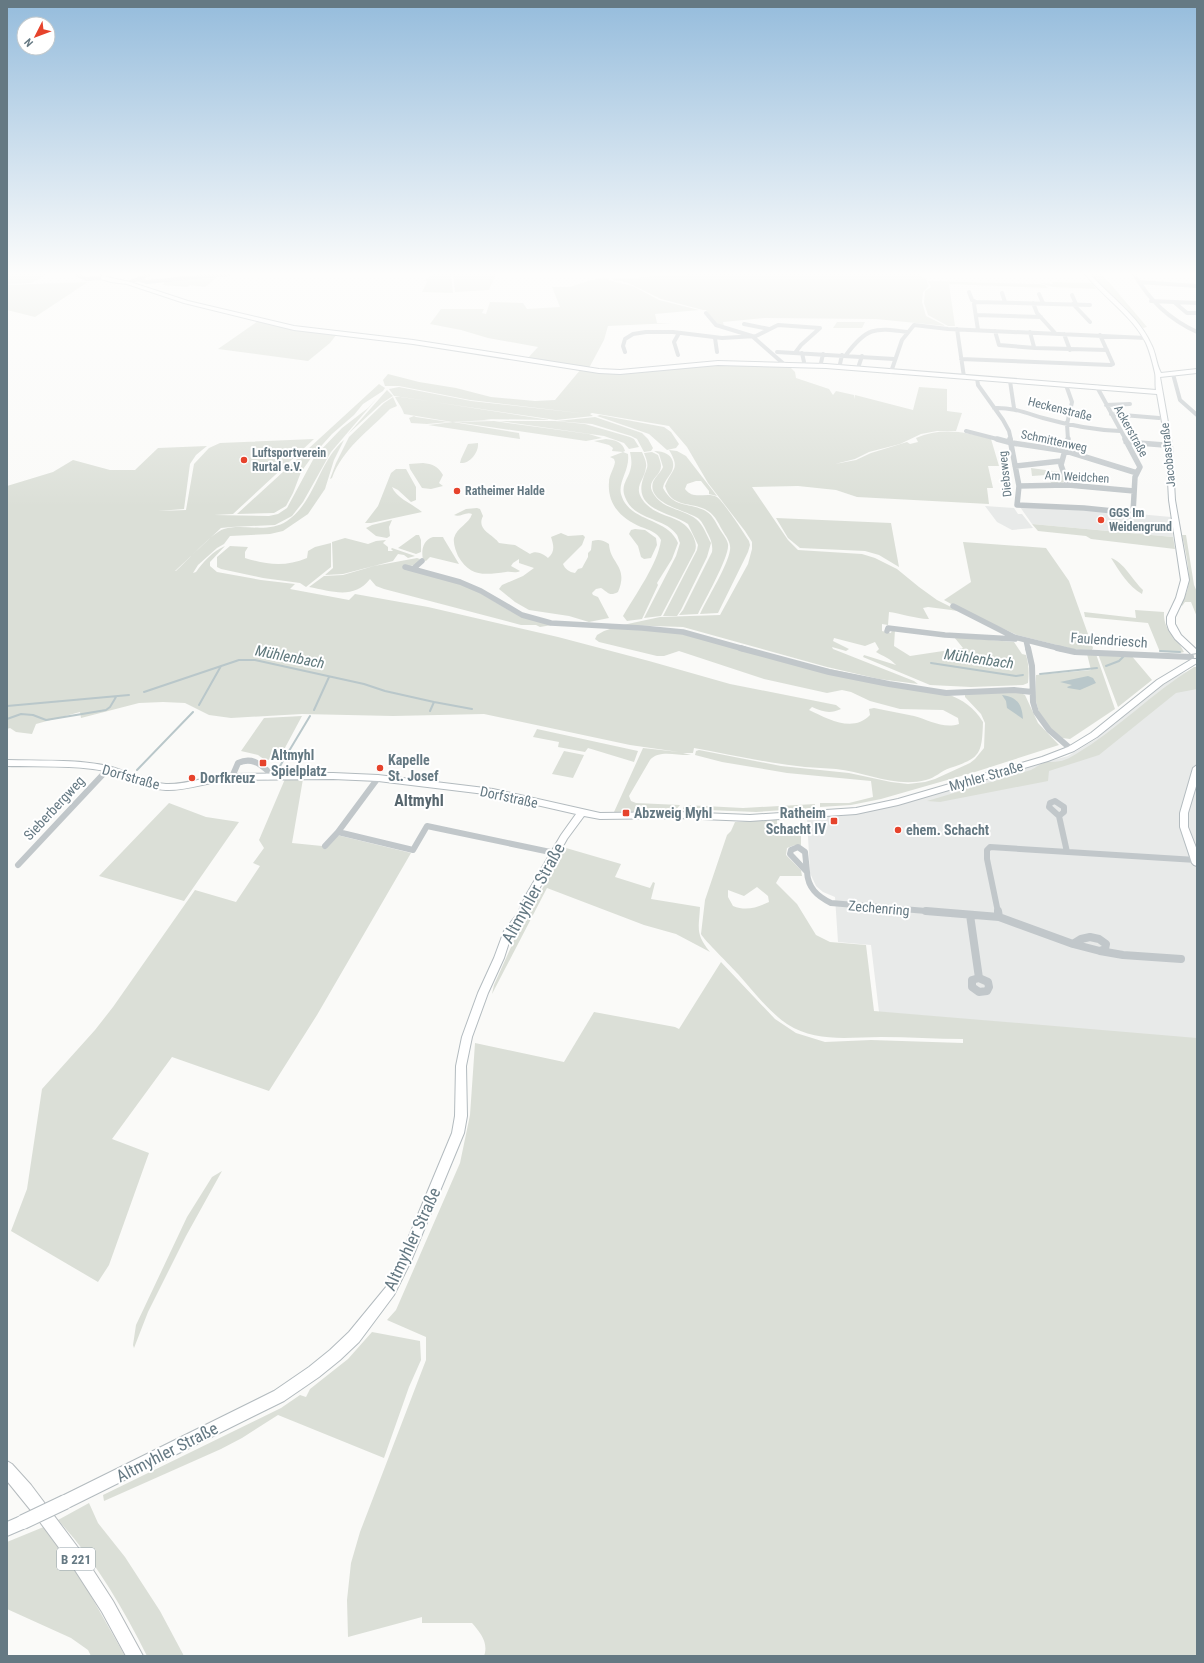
<svg xmlns="http://www.w3.org/2000/svg" width="1204" height="1663" font-family="'Roboto Condensed',sans-serif">
<style>
.built{fill:#e8eae9}
.green{fill:#dbdfd7;fill-rule:evenodd}
.water{fill:#b9c7ca}
.lines{fill:none;stroke-linecap:round;stroke-linejoin:round}
.stream{stroke:#b9c7ca;stroke-width:2}
.secondary-casing{stroke:#b3bbbf;stroke-width:2}
.primary-casing{stroke:#b5bbbe;stroke-width:2}
.street-far3{stroke:#c1c7ca;stroke-width:4}
.street-far2{stroke:#c1c7ca;stroke-width:5.5}
.street-far1{stroke:#c1c7ca;stroke-width:6}
.street{stroke:#c1c7ca;stroke-width:8}
.secondary{fill:#fff;fill-rule:evenodd}
.primary{fill:#fff;fill-rule:evenodd}
.secondary-bridge-casing{stroke:#b3bbbf;stroke-width:16;stroke-linecap:butt}
.secondary-bridge{stroke:#fff;stroke-width:14}
.poi-dot{fill:#e6432c;stroke:#fff;stroke-width:1.5}
.labels{text-anchor:middle;dominant-baseline:central;stroke-width:4;stroke-linejoin:round;paint-order:stroke}
.far-street-label{font-size:12px;fill:#657983;stroke:#fff}
.far-poi-label{font-size:12px;font-weight:bold;fill:#657983;stroke:#fff;text-anchor:start}
.shield{fill:#fff;stroke:#93a1a8;stroke-width:1}
.shield-label{font-size:13px;font-weight:bold;fill:#657983}
.street-label{font-size:14px;fill:#657983;stroke:#fff}
.poi-label{font-size:14px;font-weight:bold;fill:#657983;stroke:#fff;text-anchor:start}
.water-label{font-size:15px;font-style:italic;fill:#5f787c;stroke:#fff}
.quarter-label{font-size:16px;font-weight:bold;fill:#57666e;stroke:#fff}
.near-street-label{font-size:17px;fill:#657983;stroke:#fff}
</style>
<rect width="100%" height="100%" fill="#fafaf8"/>
<path class="built" d="M985 506 1014 508 1018 514H1022L1033 528 1012 530 997 522Z
M1020 507 1083 509 1171 517 1173 537 1032 524Z
M1197 667V1039L879 1012 871 945 838 942 835 897 823 892 816 886 810 873 807 818 878 809 1068 756 1096 739 1172 678Z"/>
<path class="green" d="M7 274H48L31 283 7 284Z
M433 274H451L453 293 422 292 427 282 425 280Z
M453 274H496L489 290 455 292Z
M698 274H917L925 278 929 286 923 292 922 302 926 316 946 326 876 319 765 318 723 322 724 326 716 323 706 310H703L661 299 626 282 610 279Z
M1090 274H1102L1147 327 1143 328 1125 307 1103 289Z
M218 277 205 287 190 285 187 287 163 285 165 281Z
M605 277 611 281 633 286 659 300 699 310 655 314 657 323H672L608 326 604 340 589 368 527 359 538 347 488 338 461 330 430 324 441 309H484L482 313 486 314 490 302 523 303 527 309 560 307 552 287H570L588 281Z
M928 281 1039 284 1045 285 1048 288 949 284 955 326H948L928 315 924 303 925 291 931 287Z
M88 282 35 317 7 310V285Z
M1052 282 1092 283 1096 289 1053 287 1040 283 1053 284Z
M258 321 337 334 330 343 308 361 218 349Z
M837 322H865L862 328H833Z
M706 365 789 366 795 372 796 378 829 389 833 395 836 391 854 395 855 399V395L913 410 919 387 947 389V411L962 413 956 431H937L921 434 900 444 869 452 855 459 835 464 856 460 871 453 907 442 910 444 918 442 916 438C941 427 966 432 991 439L999 466H988L993 488H987L989 504 857 497 836 490 798 486 752 487 788 540 798 550 862 554 875 558 897 569 919 587 937 600 959 611 928 607 923 608 929 619C921 620 899 613 889 612L888 625 882 624V631L891 633 892 629 895 630 894 646 910 656 963 648 954 637 1014 642 1022 654 1026 655C1029 665 1029 673 1028 683L1023 685 971 687 930 685 863 657 864 655 896 665C891 659 883 656 876 652L879 649 875 642 865 646 834 638 833 641 849 649 846 651 832 647 833 649 914 681 918 684 879 679 827 667 683 627 623 625 660 617 720 615 748 564 752 549V542L745 531 708 483 687 447 669 426 592 413 590 414 593 416 556 420 394 396 389 389 399 387 471 401 588 414 470 400 399 386H385L383 380 388 374 419 382 456 388 491 397 535 401 555 400 581 369 602 372Z
M379 384 385 388 383 391 363 404 354 415 332 434 314 454 301 472 293 493 286 506 274 513 237 514Z
M387 390 393 396 382 403 348 434Z
M378 397 331 452 303 502 292 516 275 525 231 527 221 528 175 571H176C186 562 213 532 224 529 243 523 267 534 287 521 316 501 318 462 344 440L334 460 325 489 308 514 283 531 270 534 230 536 224 544 217 548 198 565 193 573 196 572C203 562 213 551 225 546L210 562V566L217 572 261 580 295 584 290 589 349 600 355 594 428 607 558 637 649 661 730 684 836 705 841 709C830 714 823 712 812 707L809 710C828 719 853 733 870 715L869 709 874 708C887 711 901 713 914 716 929 720 943 729 959 724L958 718 943 710 900 709 870 701 851 692 842 690 827 693 764 679 679 651 664 656H657L599 642 595 639 597 635 604 631 619 626 671 629 773 657 947 694C963 700 974 707 983 722 982 755 980 758 950 768 941 771 935 778 926 780 896 788 865 772 836 769 826 768 815 768 805 767 768 763 731 755 694 748L693 753H683L691 755C678 756 659 749 650 760L629 796 631 801 636 803 680 805 675 811 614 812 643 748 679 752 630 745 484 714 393 716 302 714 231 718 209 715 185 703 163 702 139 703 81 718 80 712 36 724 32 734 16 732 10 728 7 729V486L53 472 73 460 110 470H135L158 448 207 446 196 455 190 464 184 509 158 511 186 510 194 464 209 448 220 443 314 439 233 514 214 515 269 516 278 514 287 508 315 456 342 428 368 408Z
M393 397 397 406 390 409C369 431 343 448 332 478L330 479 336 463 349 437 384 403Z
M395 397H402L550 420 484 419 491 420 452 422 404 414C402 407 398 403 395 397Z
M600 415 664 427 671 432 679 444 676 448 667 450 649 434 597 416Z
M414 416 416 417 449 422 427 424 411 423 409 418Z
M595 417 642 433 648 439 653 448 651 451 644 452 637 439 631 436 592 424 557 421Z
M494 421 589 434 602 438 586 441 456 422Z
M499 421H555L585 424 630 437 634 439 639 447 629 449 624 443 604 436Z
M453 422 519 433 520 439 428 425Z
M606 439C615 440 623 442 625 451L623 452 628 454C630 470 618 481 621 494 629 523 668 517 678 543L672 559 657 583 658 585 642 619 627 621 623 616C635 595 658 564 661 540 657 532 649 530 641 527 622 519 607 505 609 482 609 475 614 469 615 462L614 459 610 457 623 452 612 451 613 448 609 445 594 441Z
M478 443C479 452 470 464 460 463L461 459 468 444Z
M669 450 677 451 686 456 717 496 709 494V491L701 481H696L687 484 685 489C694 501 707 491 717 497 723 501 744 533 749 541L750 545 748 552 718 613 700 614C707 599 728 565 730 550 731 543 727 538 724 533 719 525 716 516 708 511 693 501 671 509 665 486 672 468 681 470 669 450Z
M654 451C666 451 677 457 672 471 669 477 664 481 663 488 674 508 686 502 704 510 712 514 715 521 719 528 722 533 727 539 728 544 730 556 704 601 698 614L679 615 683 610 712 552C713 545 711 540 708 534 705 528 702 520 696 517 684 510 647 503 653 482 655 477 661 472 663 467L659 454Z
M630 452H642C644 457 647 462 646 467 644 483 631 487 646 504 662 520 683 514 693 536 695 541 697 545 695 551L661 616 644 618 676 556 680 543C679 541 678 537 677 535 665 517 634 521 625 497 620 484 629 479 631 467 632 462 631 457 630 452Z
M652 452 658 455C659 458 661 463 661 466 661 476 647 480 652 491 661 510 682 508 696 519 703 524 707 536 711 543L707 557 681 610 677 616H663L697 550 698 545 688 524C670 512 633 510 643 479 647 466 650 468 644 453Z
M423 463C432 464 438 466 443 475L439 483 443 486 431 489 422 488 410 469 409 464Z
M1031 468 1060 472 1065 482 1052 484 1046 475 1032 476Z
M396 469H406L416 487V500L411 502 398 490 392 487C396 498 413 504 422 512L371 523H365L378 506 391 473Z
M477 508 480 509 483 516C476 530 493 534 499 543L515 545 530 554C536 550 543 554 548 558 555 552 554 546 551 537L561 533 568 536 583 535 585 537 582 545 563 564C565 569 569 572 575 573L578 569 582 568 588 557V553L591 550 592 541C599 539 603 540 609 544 610 564 629 566 618 592 609 597 608 592 601 588L596 589 592 593 593 595 598 597 609 618 589 622 569 616 529 610 515 602 499 589 502 585 523 576 534 568 519 563V559L513 563 511 566 520 571C515 574 511 571 506 572 484 575 470 577 458 556 456 551 453 544 454 538 457 527 469 524 472 514 466 511 460 518 454 515L466 509Z
M776 518 891 523 899 567 879 555 865 551 800 548 788 538Z
M392 520 389 527 390 536 387 538 376 536 366 528 372 525Z
M1032 524 1173 537 1175 549 1091 539 1086 536 1038 531Z
M635 529 645 530 656 538 657 545 651 558 644 559 641 557 638 546 629 534 631 530Z
M416 535H419L421 540V552L416 554 398 548Z
M1182 535H1186L1194 585 1197 592V617L1191 602H1185L1182 606 1180 604C1182 600 1186 595 1187 591 1192 575 1185 550 1182 535Z
M433 537H443L444 539 459 564 430 557 426 561 423 560C421 550 423 540 433 537Z
M345 538 368 544 376 541 386 540 383 543 388 547V551H393L391 549 392 548 415 556 408 558 404 555 398 554 393 561 343 574 325 575 333 568 332 542Z
M963 542 1046 548 1069 581 1093 648 1092 650 1073 649 1017 635 962 610 944 600 971 582Z
M331 543V567L306 587 300 583 263 578 221 569 217 567V557L230 546 248 547 245 552V558C267 565 286 567 307 558L308 551 315 547Z
M417 558 420 559C419 563 414 566 410 566L474 589 510 611 552 625 540 627 536 625H521L384 589 376 586 370 579C354 600 331 591 309 587L324 576 343 575 374 566Z
M1111 558C1123 561 1134 582 1143 590L1142 594C1128 586 1120 572 1111 558Z
M1135 610 1164 612C1163 632 1177 636 1184 652L1180 653 1160 652 1148 623 1085 617 1084 612 1136 618Z
M1087 654H1096L1115 709 1070 739 1062 738 1048 726 1039 712 1035 698 1036 675 1091 670Z
M1098 654H1130L1152 680 1118 707Z
M1194 667H1197V689L1176 693 1099 755 1049 771 1048 781 940 802 927 801 1031 770C1035 768 1043 762 1047 762 1060 762 1065 761 1076 754 1118 729 1152 693 1194 667Z
M1017 691 1025 695 1038 723 1059 745 975 772 881 799 851 805 820 807V803H849L873 797 871 781 787 773 722 762 695 755 696 751 699 750 781 766 849 773 891 782 908 784 925 782 935 779 970 763 975 759 984 748 985 723 981 714 965 697V693Z
M302 716 279 759 265 760 258 755 241 751 264 718Z
M537 729 638 751 634 762 588 748 585 752 558 747 559 742 533 737Z
M564 751 584 755 573 778 552 774Z
M285 779H303L292 843 322 846 337 835 411 853 317 1015 269 1091 172 1057 112 1139 149 1153 109 1265 98 1282 11 1231 27 1189 42 1089 95 1030 113 1007 195 890 236 902 260 866 253 863 264 848 259 840Z
M169 803 206 817 239 822 184 901 99 876Z
M815 804 814 808 756 812 683 809V808L685 805 743 808Z
M777 820V829L801 828V845H795L787 848 786 855 801 870 802 876H780L776 883 797 904 816 935 830 942 866 945 874 1011 1197 1038V1656H484C489 1643 480 1632 472 1623H422V1617L348 1637 347 1600 351 1563 360 1532 426 1360V1337L387 1320 396 1310 460 1163 470 1115 475 1043 564 1062 594 1012 675 1027 679 1029 721 962 775 1019 796 1033 825 1042 871 1040 963 1043V1039C936 1039 909 1037 881 1037 849 1037 816 1043 787 1024 768 1011 753 991 738 974 732 967 703 939 701 934L705 900 727 835 731 831 735 822ZM757 887 768 896 769 902C756 908 746 911 733 906L728 897V890L744 896Z
M566 848 621 864 615 877 650 888 653 882 655 883 651 899 700 907C699 929 695 933 710 952L676 934 644 925 547 888 492 994 494 985 520 927Z
M222 1171 186 1236 148 1312 134 1348 133 1345 136 1325 187 1217 212 1177Z
M372 1332 420 1341 421 1360 409 1387 384 1458 278 1415 242 1438 221 1449 104 1501 103 1495 281 1408 300 1395 306 1397 310 1389 348 1359Z
M89 1503 98 1523 125 1557 160 1611 184 1656H147C123 1608 95 1560 58 1520Z
M46 1526 87 1589 125 1656H91L88 1650 71 1638 7 1609V1542Z"/>
<path class="water" d="M1088 676 1093 678 1096 683 1080 690 1068 688 1067 687 1072 685 1060 682Z
M1002 695C1017 697 1022 704 1023 719L1007 708 1006 701Z"/>
<g class="lines">
<path class="stream" d="M1160 651 1180 652
M931 663 1016 676 1023 675
M1106 666 1119 661 1124 656
M1040 674 1097 668
M144 692 239 660H255L364 684 385 691 434 702 430 711
M434 702 472 709
M199 705 221 666
M7 706 129 695
M314 710 329 677
M7 719 21 714 33 715 46 720 106 710 110 707 116 697
M137 770 193 712
M277 771 310 716"/>
<defs>
<path id="secondary" d="M102 274H107L106 277 130 282 188 301 294 326 413 340 599 369 620 370 718 361 826 364 1156 390C1155 385 1156 376 1155 373 1153 364 1150 352 1146 343 1132 315 1104 298 1085 274H1090C1110 297 1138 315 1151 344 1156 353 1156 364 1161 373L1197 369V373L1160 377 1172 445 1175 500 1189 580 1184 598 1175 617V624L1181 635 1197 650V653L1191 654 1175 639 1169 630 1167 624V617L1176 598 1181 580 1169 500 1166 445 1157 394 826 368 718 365 620 374 599 373 413 344 294 330 184 303 127 284 111 282 101 279Z
M1192 659H1197V663L1163 684 1097 737 1074 751 1048 761 898 805 856 814 750 821 678 818 600 819 584 816 567 839 534 898 525 918 511 936 504 958 488 993 472 1037 466 1066 467 1116 464 1133 411 1261 394 1295 359 1342 340 1360 319 1377 284 1401 70 1507 65 1509 60 1507 58 1502 60 1497 274 1391 309 1367 330 1350 349 1332 386 1287 402 1253 452 1133 455 1116 456 1066 462 1037 478 993 494 958 504 931 518 913 526 895 561 835 576 814 493 795 378 781 333 779 232 780C211 781 186 791 166 790 144 789 126 775 105 771 73 765 39 767 7 766V760C40 761 75 759 108 766 127 770 145 783 166 784 186 785 211 775 232 774L333 773 378 775 493 789 600 813 678 812 750 815 856 808 898 799 1042 757 1068 747 1091 733 1157 680Z
M1197 765V783L1188 813V827L1197 850V866L1194 865 1192 863 1180 827V813L1193 768Z
M23 1515 28 1517 30 1522 28 1527 7 1536V1522Z"/>
<path id="primary" d="M7 1461 12 1464 31 1485 82 1553 113 1601 143 1656H126L102 1612 71 1564 37 1518 7 1481Z"/>
</defs>
<use href="#secondary" class="secondary-casing"/>
<use href="#primary" class="primary-casing"/>
<path class="street-far3" d="M75 274 86 279 103 278
M1134 274C1150 301 1169 319 1197 332
M138 279 147 282 229 274
M1139 282 1197 286
M128 283 150 274
M969 292 972 300 976 302
M1002 293 1005 302
M1039 294 1043 303
M1072 295 1076 304
M1151 301 1197 303
M1174 302 1187 313H1197
M1033 303 1037 313 1055 333
M1073 304 1090 322
M706 313 716 325 752 336 785 365
M976 315 1041 317
M744 324 769 329
M957 329 964 377
M978 330 974 304 976 302 1090 305
M995 331 999 345 1035 348 1107 350
M1030 332 1034 347
M1064 334 1070 350
M715 338 717 352
M625 352 623 346 625 339 633 334 646 332H673L722 338 756 336 778 325 820 328 801 345 795 353
M777 352 894 359
M802 353 804 362
M678 355 674 342 679 333
M846 355C866 328 874 327 907 332
M961 359 1111 365 1113 364 1100 335
M821 363 823 354
M840 364 842 355
M859 365 862 356
M891 372 902 340 914 325 948 329 1146 338
M1173 374 1180 400 1197 415
M977 378 978 385 1003 420 1009 431 1011 440
M1010 381 1014 408
M1066 385 1072 402 1067 424 1068 440
M1097 387 1126 440
M1106 405 1130 404
M994 408C1012 407 1026 413 1043 418 1068 425 1094 430 1120 431
M1111 414 1159 418
M966 431 1001 440"/>
<path class="street-far2" d="M997 439 1012 443 1066 451 1137 473
M1010 439 1019 486 1017 505 1084 508 1133 513 1135 477 1140 467 1125 439
M1068 439 1061 465 1068 485
M1126 442 1164 445
M1015 466 1061 461
M1019 486 1068 485 1134 491
M405 567 460 582 481 591 522 615 551 623 642 628 683 632 744 649
M413 569 422 561
M953 606 1014 637 1062 649
M887 631 888 628 945 635 1015 639
M1026 640 1028 649"/>
<path class="street-far1" d="M740 648 829 672 889 684 946 693 1014 690 1032 692
M1028 648 1032 666 1033 702 1036 712 1049 730 1071 749
M1057 648 1075 652 1191 657
M232 777 238 763C251 757 259 763 269 772L268 777
M378 778 338 832 413 850 427 826 555 853
M1055 801 1064 807V812L1059 816 1049 807 1050 803Z
M1059 816 1067 852
M325 846 338 832
M798 847 805 852 807 872 790 854 791 850Z
M18 865 108 769
M807 872C808 888 817 896 831 903L938 912
M998 912 987 859V850L990 847 1196 860"/>
<path class="street" d="M926 911 999 917
M998 911 999 917 1073 944
M970 915 979 978
M1090 937 1099 939 1106 944 1105 949 1100 951 1073 944 1081 939Z
M1100 951 1123 955 1181 959
M979 978 988 982 989 987 987 991 979 992 972 987V980Z"/>
<use href="#secondary" class="secondary"/>
<use href="#primary" class="primary"/>
<defs>
<path id="secondary-bridge" d="M23 1522 65 1502"/>
</defs>
<use href="#secondary-bridge" class="secondary-bridge-casing"/>
<use href="#secondary-bridge" class="secondary-bridge"/>
</g>
<linearGradient id="sky" x2="0" y2="1"><stop stop-color="#95bcdc"/><stop offset="0.54" stop-color="#fdfdfc"/><stop offset="1" stop-color="#fdfdfc" stop-opacity="0"/></linearGradient>
<rect width="1204" height="507" fill="url(#sky)"/>
<g class="poi-dot">
<circle cx="244" cy="460" r="4"/>
<circle cx="457" cy="491" r="4"/>
<circle cx="1101" cy="520" r="4"/>
<rect x="259" y="759" width="8" height="8" rx="2"/>
<circle cx="380" cy="768" r="4"/>
<circle cx="192" cy="778" r="4"/>
<rect x="622" y="809" width="8" height="8" rx="2"/>
<rect x="830" y="817" width="8" height="8" rx="2"/>
<circle cx="898" cy="830" r="4"/>
</g>
<g class="labels">
<g class="far-street-label">
<text transform="translate(1060 409) rotate(14)">Heckenstraße</text>
<text transform="translate(1131 431) rotate(61)">Ackerstraße</text>
<text transform="translate(1054 441) rotate(12)">Schmittenweg</text>
<text transform="translate(1168 455) rotate(-96)">Jacobastraße</text>
<text transform="translate(1005 474) rotate(-96)">Diebsweg</text>
<text transform="translate(1077 477) rotate(3)">Am Weidchen</text>
</g>
<g class="far-poi-label">
<text x="252" y="453">Luftsportverein<tspan x="252" dy="14">Rurtal e.V.</tspan></text>
<text x="465" y="491">Ratheimer Halde</text>
<text x="1109" y="513">GGS Im<tspan x="1109" dy="14">Weidengrund</tspan></text>
</g>
<rect class="shield" x="57" y="1548" width="38" height="22" rx="3"/>
<g class="shield-label">
<text x="76" y="1559">B 221</text>
</g>
<g class="street-label">
<text transform="translate(1109 640) rotate(4)">Faulendriesch</text>
<text transform="translate(986 776) rotate(-16)">Myhler Straße</text>
<text transform="translate(131 777) rotate(16)">Dorfstraße</text>
<text transform="translate(509 797) rotate(12)">Dorfstraße</text>
<text transform="translate(54 808) rotate(-47)">Sieberbergweg</text>
<text transform="translate(879 908) rotate(5)">Zechenring</text>
</g>
<g class="poi-label">
<text x="271" y="755">Altmyhl<tspan x="271" dy="16">Spielplatz</tspan></text>
<text x="388" y="760">Kapelle<tspan x="388" dy="16">St. Josef</tspan></text>
<text x="200" y="778">Dorfkreuz</text>
<text x="634" y="813">Abzweig Myhl</text>
<text x="826" y="813" text-anchor="end">Ratheim<tspan x="826" dy="16">Schacht IV</tspan></text>
<text x="906" y="830">ehem. Schacht</text>
</g>
<g class="water-label">
<text transform="translate(290 657) rotate(11)">Mühlenbach</text>
<text transform="translate(979 659) rotate(8)">Mühlenbach</text>
</g>
<g class="quarter-label">
<text x="419" y="800">Altmyhl</text>
</g>
<g class="near-street-label">
<text transform="translate(533 893) rotate(-61)">Altmyhler Straße</text>
<text transform="translate(412 1239) rotate(-65)">Altmyhler Straße</text>
<text transform="translate(167 1452) rotate(-27)">Altmyhler Straße</text>
</g>
</g>
<rect width="1204" height="1663" fill="none" stroke="#657983" stroke-width="16"/>
<g transform="translate(36 36) rotate(228)"><circle r="19" fill="#ffffff" stroke="#c1c9cd"/>
<path d="M0-3L7 15L0 10L-7 15Z" fill="#e6432c"/>
<text y="-6" font-size="11" font-weight="bold" text-anchor="middle" fill="#657983">N</text>
</g>
</svg>
